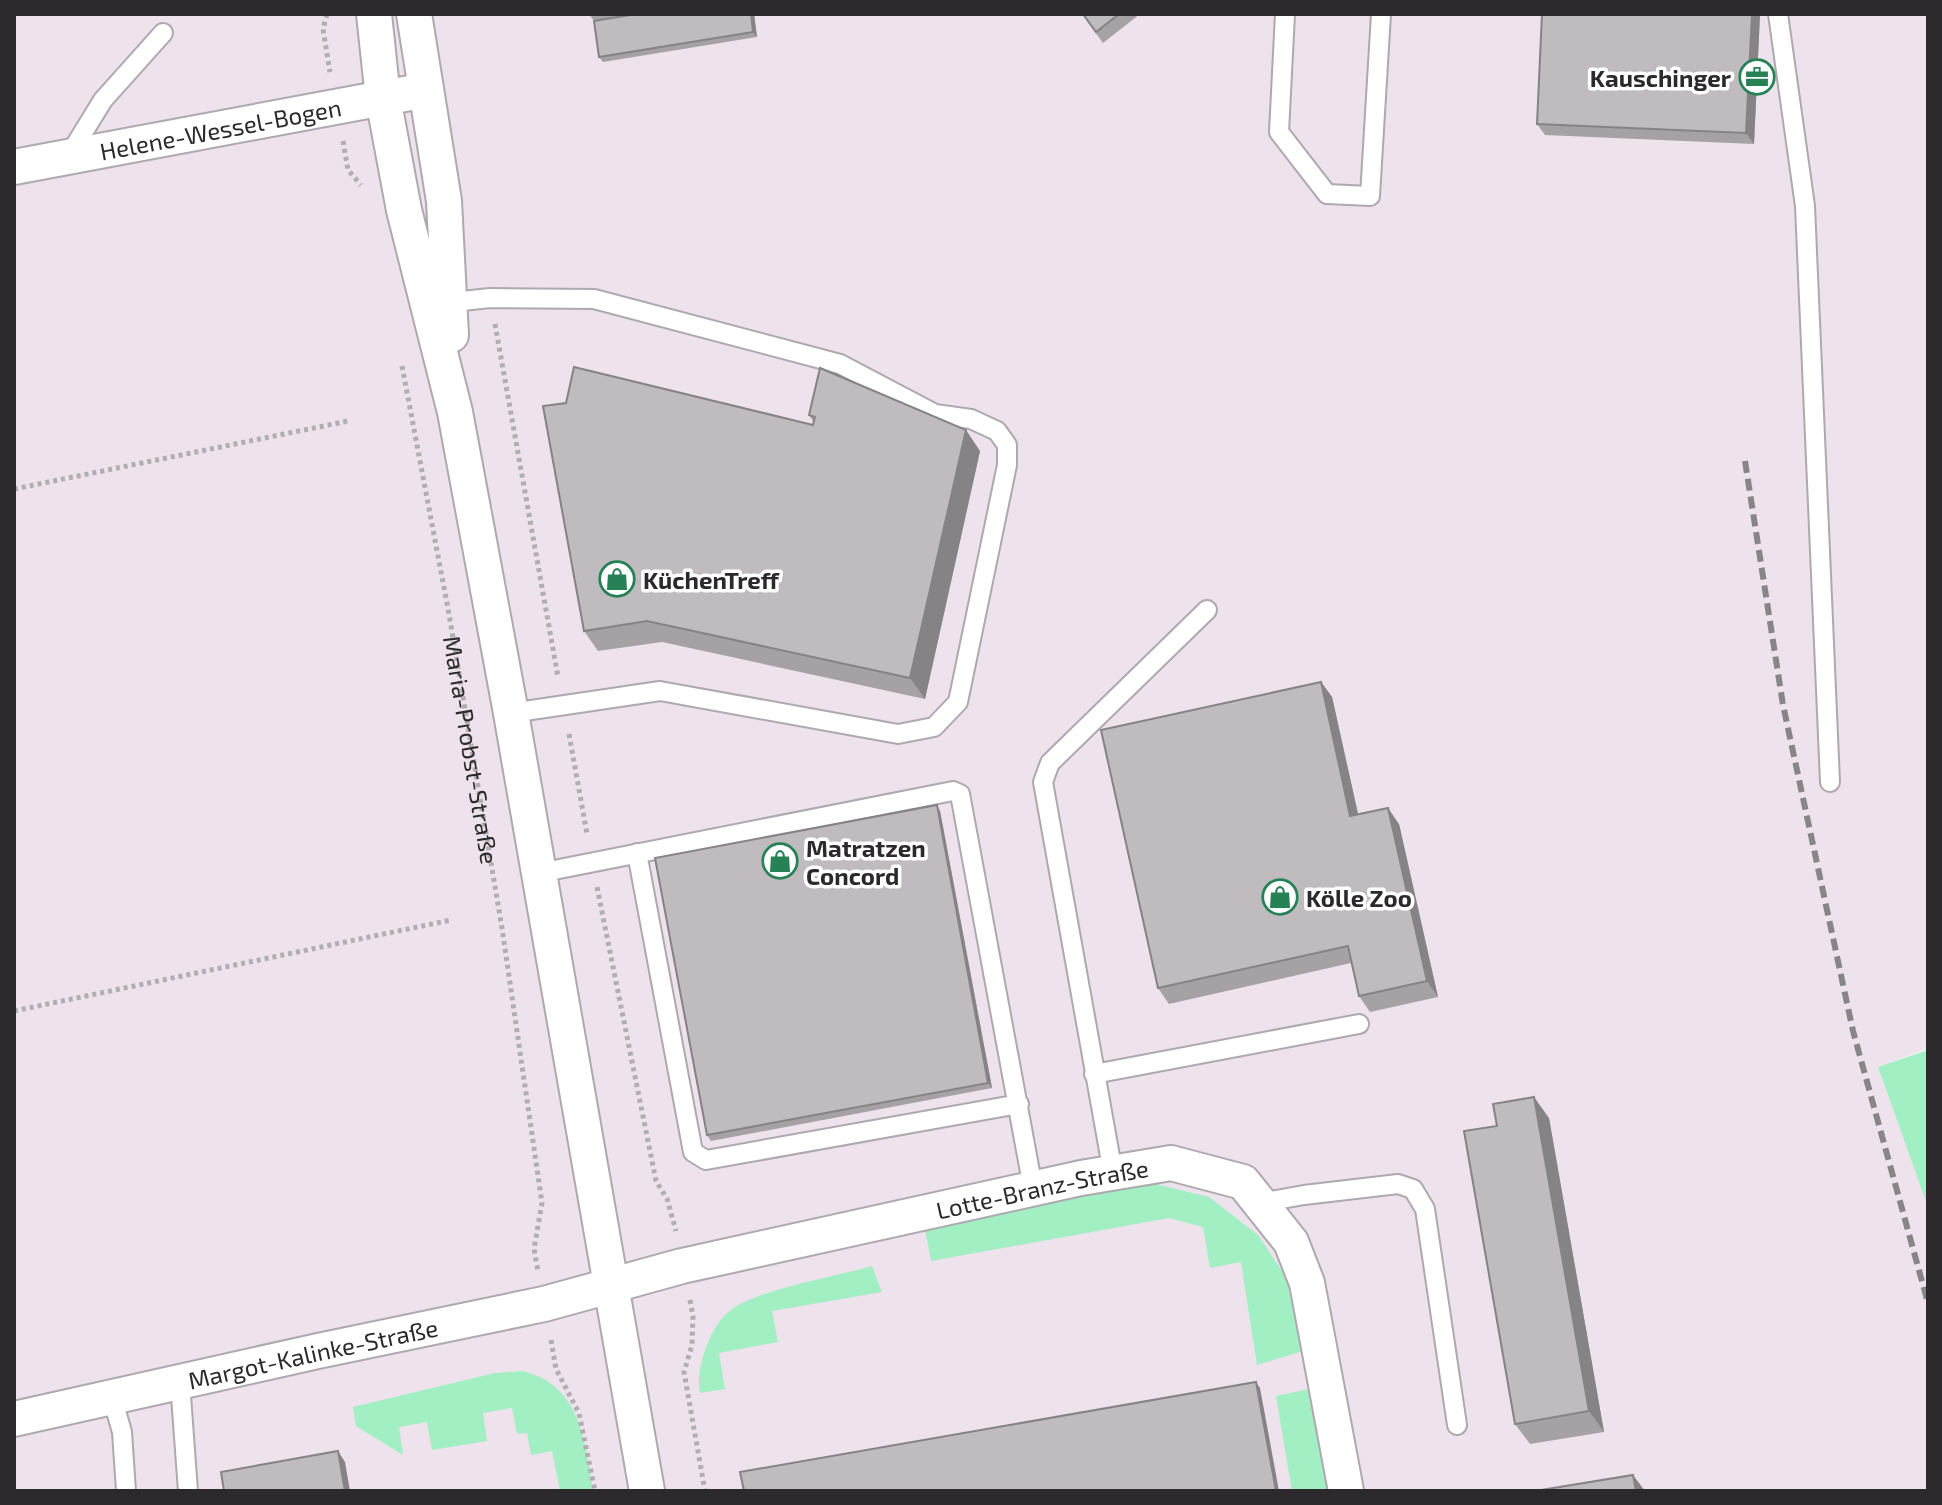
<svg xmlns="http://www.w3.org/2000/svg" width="1942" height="1505" font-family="'Exo 2',sans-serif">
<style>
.built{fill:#eee2ed}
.green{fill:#a1efc3}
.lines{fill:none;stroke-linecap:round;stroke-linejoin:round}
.lane-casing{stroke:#aea9ae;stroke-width:22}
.street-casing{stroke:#aea9ae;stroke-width:38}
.path{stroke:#b1adb1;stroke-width:5;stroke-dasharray:4 4;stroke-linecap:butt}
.lane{stroke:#fff;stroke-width:18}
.street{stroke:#fff;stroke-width:34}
.rail{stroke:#888588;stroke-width:6;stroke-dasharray:12 6;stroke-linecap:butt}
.wall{fill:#a5a1a4}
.shaded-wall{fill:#868386}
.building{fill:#c0bbbf;stroke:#868386;stroke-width:2}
.labels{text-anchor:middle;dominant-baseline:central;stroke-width:7;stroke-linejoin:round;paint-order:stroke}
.poi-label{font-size:24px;font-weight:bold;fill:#2b292b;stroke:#fff;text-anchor:start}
.street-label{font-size:24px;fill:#2b292b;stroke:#fff}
</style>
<rect width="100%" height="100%" fill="#f5f0f5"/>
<path class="built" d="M14 14H1928V1048L1878 1067 1928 1207V1491H14Z"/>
<path class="green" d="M1928 1050V1207L1878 1067Z
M1148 1182 1209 1197 1258 1235 1286 1277 1303 1351 1257 1365 1241 1262 1210 1268 1203 1227 1169 1218 931 1261 925 1229Z
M872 1266 882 1292 772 1311 778 1342 719 1353 725 1389 700 1393C697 1377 701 1361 707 1345 713 1331 718 1320 731 1310 756 1290 838 1276 872 1266Z
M523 1371C531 1374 541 1376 547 1381 583 1403 587 1454 593 1491H560L552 1451 531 1455 527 1433 517 1434 512 1408 483 1413 487 1441 432 1450 427 1422 399 1427 403 1455 356 1426 353 1407 495 1373Z
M1309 1389 1327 1491H1292L1276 1396Z"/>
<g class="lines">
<defs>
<path id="lane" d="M1285 14 1279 132 1327 194 1370 196 1381 14
M1778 14 1805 206 1830 782
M68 157 103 100 163 33
M444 303 490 298 594 299 840 364 935 414 971 419 997 431 1007 445V465L958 702 934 727 898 734 660 691 511 713
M637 853 693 1152 706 1160 1019 1104
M539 873 953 791 960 794 1033 1188
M1094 1074 1359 1024
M1113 1173 1043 782 1050 763 1207 610
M1260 1203 1304 1195 1398 1184 1413 1189 1425 1209 1457 1425
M180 1382 188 1491
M112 1397 122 1432 126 1491"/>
<g id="street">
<path d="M374 14 383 98 404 210 455 412 511 713 647 1491"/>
<path d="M414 14 444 201 451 335"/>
<path id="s2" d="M14 167 426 90"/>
<path id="s3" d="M14 1419 318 1351 544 1304 682 1266 1081 1178 1171 1163 1243 1182 1291 1242 1307 1283 1346 1491"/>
</g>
</defs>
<use href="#lane" class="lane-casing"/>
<use href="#street" class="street-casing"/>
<g class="path">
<path d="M327 14 323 29 330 72"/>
<path d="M343 141 348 170 361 185"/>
<path d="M495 324 558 677"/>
<path id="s1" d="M402 366 449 614 502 928 542 1203 534 1249 538 1271"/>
<path d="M14 489 348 421"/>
<path d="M569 734 587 834"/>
<path d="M597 887 656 1181 667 1199 676 1231"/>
<path d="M14 1011 451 920"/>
<path d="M690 1300 693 1316 692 1345 684 1372 705 1491"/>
<path d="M551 1340 556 1369 579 1413 595 1491"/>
</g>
<use href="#lane" class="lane"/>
<use href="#street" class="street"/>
<path class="rail" d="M1745 461 1783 705 1853 1031 1928 1303"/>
</g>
<path class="wall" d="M589 14H754L757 37 603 62 599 57 594 21Z
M1082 14H1140L1103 43Z
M1542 14H1760L1754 144 1545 135 1537 124Z
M809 415 980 451 925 699 662 642 598 651 584 631 813 425 814 423Z
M1321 682 1332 697 1358 814 1399 824 1438 997 1370 1012 1359 996 1351 963 1169 1004 1158 988Z
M940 811 992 1088 711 1141 707 1135Z
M1549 1118 1604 1432 1530 1444 1515 1424Z"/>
<path class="shaded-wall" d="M751 14H754L757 37 753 32Z
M1752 14H1760L1754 144 1746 133Z
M966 430 980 451 925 699 910 678Z
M1321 682 1332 697 1362 832 1350 816Z
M937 805 940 811 992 1088 988 1083Z
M1388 808 1399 824 1438 997 1427 981Z
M1534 1097 1549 1118 1604 1432 1589 1411Z
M1256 1382 1260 1388 1279 1491H1276Z
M338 1451 345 1462 350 1491H345Z
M1633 1475 1645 1491H1636Z"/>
<path class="building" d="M636 14H751L753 32 599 57 594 21Z
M1083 14H1119L1096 32Z
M1542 14H1752L1746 133 1537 124Z
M574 367 813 425 815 417 809 415 820 368 966 430 910 678 647 621 584 631 543 406 566 403Z
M1321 682 1350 816 1388 808 1427 981 1359 996 1348 946 1158 988 1101 730Z
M937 805 988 1083 707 1135 655 858Z
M1534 1097 1589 1411 1515 1424 1464 1131 1497 1126 1493 1104Z
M1256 1382 1276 1491H744L740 1472Z
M338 1451 345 1491H224L221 1472Z
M1633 1475 1636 1491H1535Z"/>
<defs>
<symbol id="office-ring" viewBox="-11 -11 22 22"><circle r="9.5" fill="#fff" stroke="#268156" stroke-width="1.5"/><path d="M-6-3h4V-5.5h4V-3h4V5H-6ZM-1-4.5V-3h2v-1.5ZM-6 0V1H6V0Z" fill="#268156"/></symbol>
<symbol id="shop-ring" viewBox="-11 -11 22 22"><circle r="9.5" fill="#fff" stroke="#268156" stroke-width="1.5"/><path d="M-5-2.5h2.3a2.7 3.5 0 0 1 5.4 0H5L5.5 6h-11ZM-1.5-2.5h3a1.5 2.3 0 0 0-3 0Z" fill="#268156"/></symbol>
</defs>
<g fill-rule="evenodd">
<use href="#office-ring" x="1737" y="57" width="40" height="40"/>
<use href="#shop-ring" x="597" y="559" width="40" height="40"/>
<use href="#shop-ring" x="760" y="841" width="40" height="40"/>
<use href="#shop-ring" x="1260" y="877" width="40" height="40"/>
</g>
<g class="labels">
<g class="poi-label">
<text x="1731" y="77" text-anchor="end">Kauschinger</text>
<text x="643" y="579">KüchenTreff</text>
<text x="806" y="847">Matratzen<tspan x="806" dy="28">Concord</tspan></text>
<text x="1306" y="897">Kölle Zoo</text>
</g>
<g class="street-label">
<text stroke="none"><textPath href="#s2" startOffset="210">Helene-Wessel-Bogen</textPath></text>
<text stroke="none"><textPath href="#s1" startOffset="390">Maria-Probst-Straße</textPath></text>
<text stroke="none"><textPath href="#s3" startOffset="1054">Lotte-Branz-Straße</textPath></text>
<text stroke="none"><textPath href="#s3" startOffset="306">Margot-Kalinke-Straße</textPath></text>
</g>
</g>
<rect width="1942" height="1505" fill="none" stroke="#2b292b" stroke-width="32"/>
</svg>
